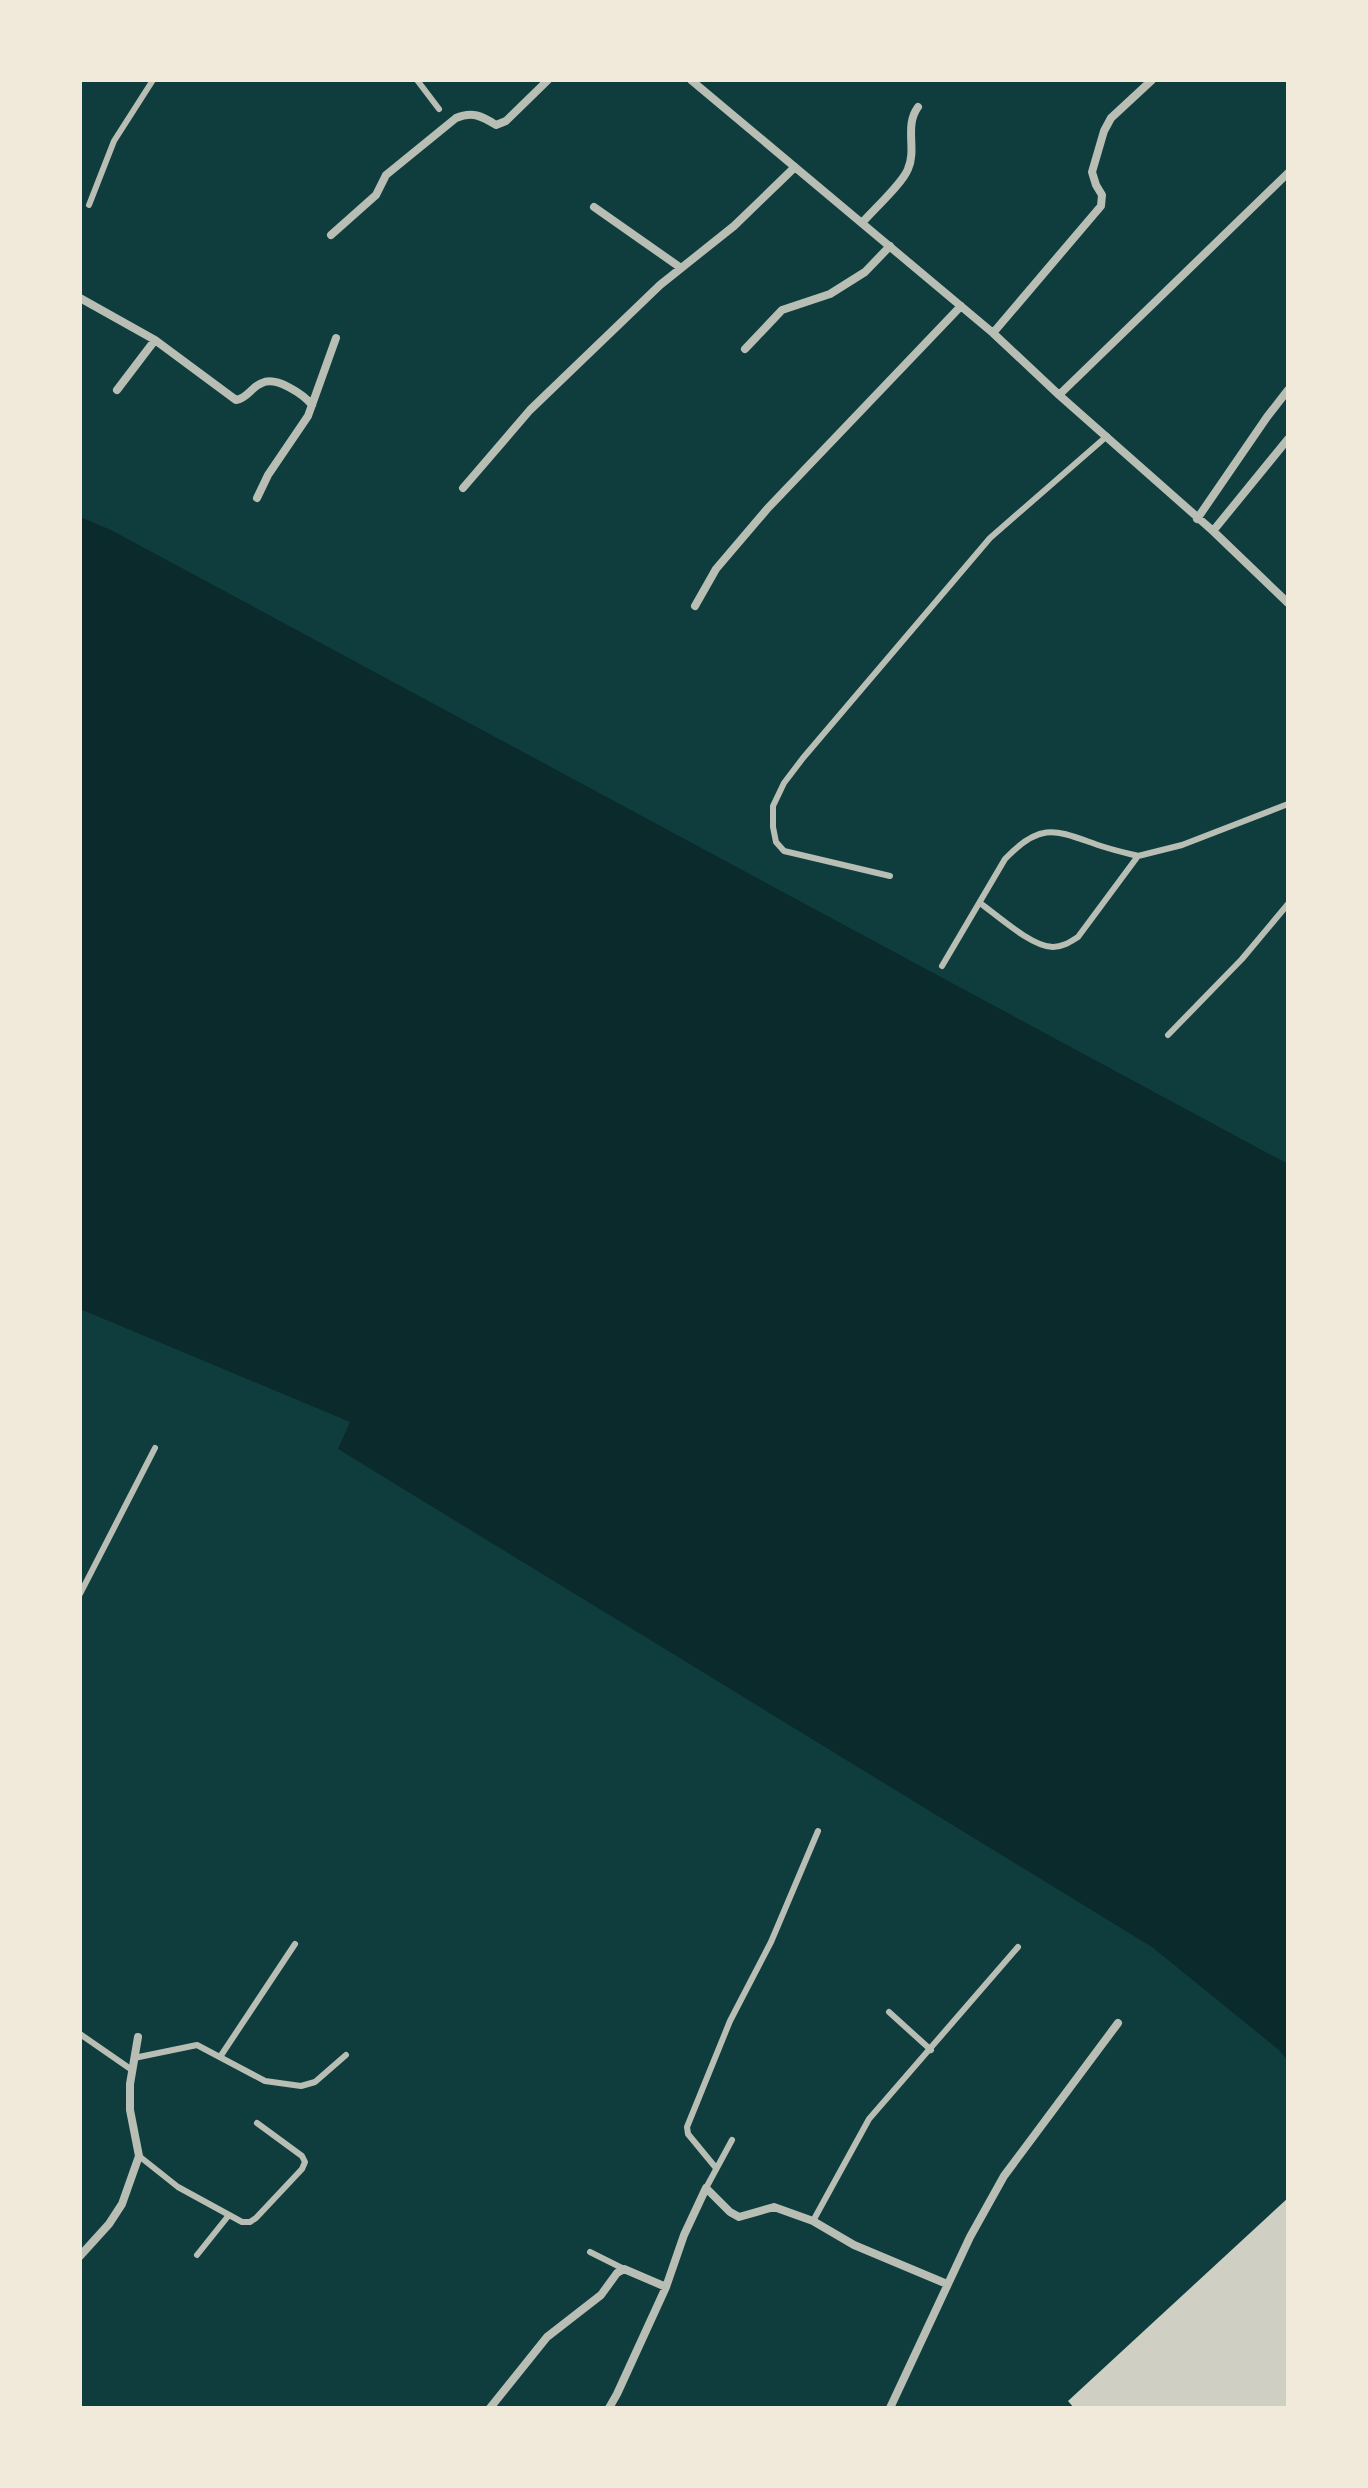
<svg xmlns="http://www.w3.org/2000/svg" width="1368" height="2488" font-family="Inter,sans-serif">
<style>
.water{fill:#0a2a2b}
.building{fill:#cfcfc3}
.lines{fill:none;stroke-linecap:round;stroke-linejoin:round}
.service{stroke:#b8beb3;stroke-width:6}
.minor{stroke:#b8beb3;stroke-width:8}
</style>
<rect width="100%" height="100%" fill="#0f3d3e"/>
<path class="water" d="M80 517 111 530 1288 1164V2061L1279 2050 1152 1947 338 1449 350 1422 80 1309Z"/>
<path class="building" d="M1288 2198V2408H1074L1068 2401Z"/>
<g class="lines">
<path class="service" d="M417 80 439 109
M89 205 114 141 153 80
M890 876 784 851 776 842 773 827V806L784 783 803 758 990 538 1107 436
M980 903C998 916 1032 947 1053 947 1063 947 1070 942 1078 937L1138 856 1182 845 1288 804
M942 966 1005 859C1042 820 1057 831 1101 846 1113 850 1126 853 1138 856
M1168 1035 1242 959 1288 904
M80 1594 155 1448
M889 2012 931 2050
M80 2034 132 2070
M220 2057 295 1944
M134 2058 197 2045 265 2081 301 2086 315 2082 346 2055
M139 2156 178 2187 242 2222H250L256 2218 302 2169 305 2162 302 2156 257 2123
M716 2168 688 2134 687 2127 730 2021 771 1942 818 1831
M706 2188 732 2140
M813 2221 869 2119 1018 1947
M590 2252 624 2269
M197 2255 229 2215"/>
<path class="minor" d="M691 80 993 333 1059 395 1213 531 1288 603
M594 207 681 268
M862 223C873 210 903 183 908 169 917 149 904 126 918 107
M331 235 376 195 386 175 456 118C472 111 482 116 496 125L506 121 548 80
M80 298 155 340 236 400C248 398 251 387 262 383 276 376 303 394 312 405
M993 333 1101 206 1102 195 1096 185 1092 172 1104 131 1111 118 1152 80
M745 349 782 310 830 294 865 272 890 246
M117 390 155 340
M1059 395 1288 173
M463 488 530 410 660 285 734 226 795 167
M257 498 268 475 308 416 336 338
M1197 519 1267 417 1288 390
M1213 531 1288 439
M695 606 716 569 768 508 961 306
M80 2256 109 2224 122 2204 139 2156 130 2110V2084L138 2037
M490 2408 547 2337 601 2295 617 2273 624 2269 666 2287
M609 2408 617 2394 666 2287 684 2235 706 2188 730 2212 739 2217 774 2207 813 2221 854 2245 947 2284
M890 2408 970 2237 1004 2176 1118 2023"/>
</g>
<rect width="1368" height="2488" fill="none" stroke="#f1e9da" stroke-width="164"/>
</svg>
